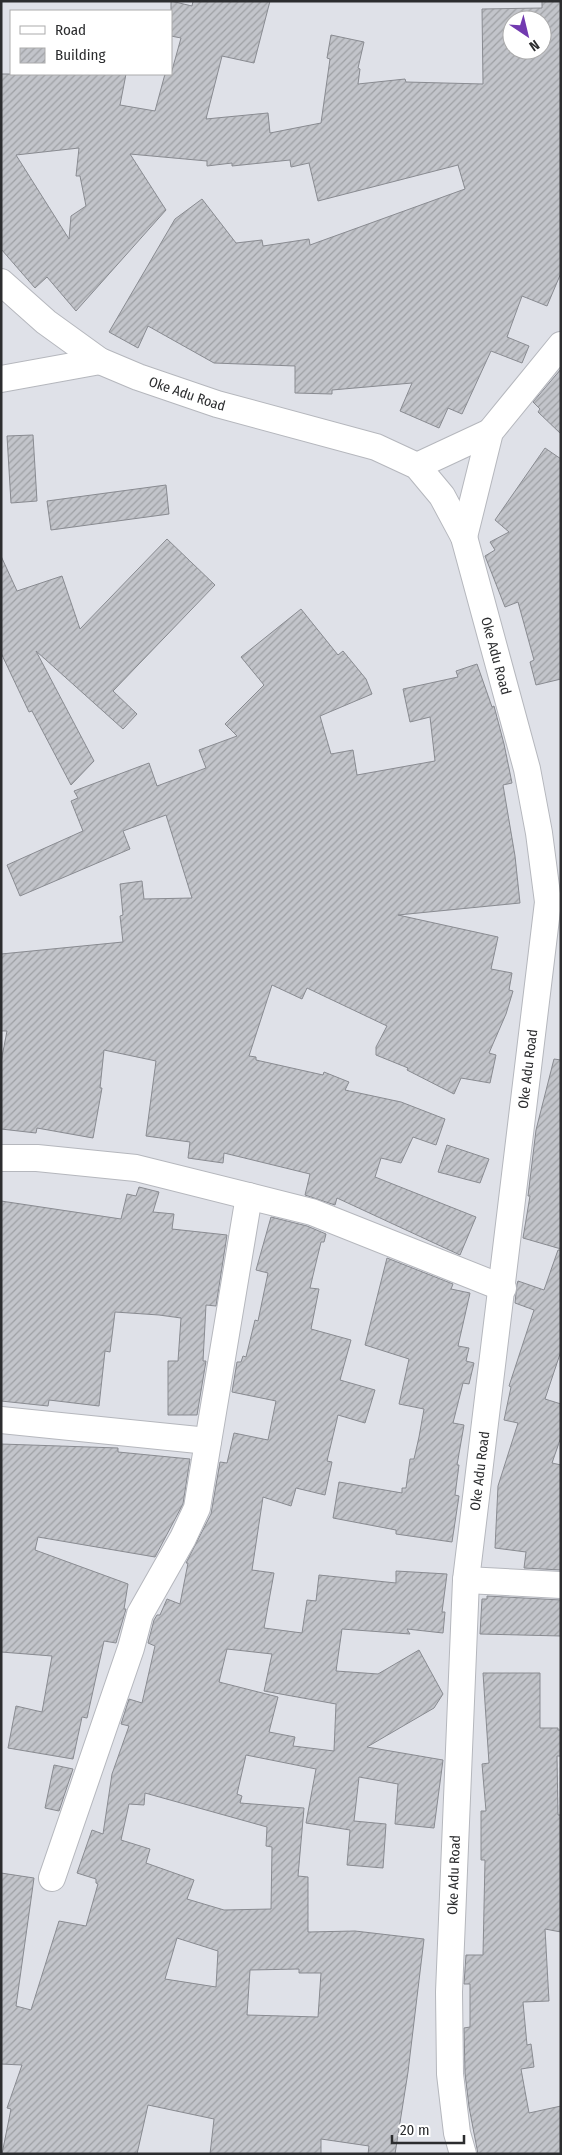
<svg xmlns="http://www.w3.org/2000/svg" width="562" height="2155" font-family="'Fira Sans Condensed',sans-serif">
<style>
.building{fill:url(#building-hatch);stroke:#898b91;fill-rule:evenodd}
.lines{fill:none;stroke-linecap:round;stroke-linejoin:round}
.minor-casing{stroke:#b5b7bd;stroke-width:28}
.minor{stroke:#fff;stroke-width:26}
.labels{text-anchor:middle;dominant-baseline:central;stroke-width:5;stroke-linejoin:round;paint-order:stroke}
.street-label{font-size:14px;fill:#2c2d2f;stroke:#fff}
</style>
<defs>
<pattern id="building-hatch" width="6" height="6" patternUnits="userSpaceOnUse" patternTransform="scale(1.25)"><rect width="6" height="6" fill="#c2c4ca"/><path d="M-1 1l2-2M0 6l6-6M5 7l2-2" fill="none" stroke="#9ea0a4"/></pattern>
</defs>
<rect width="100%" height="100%" fill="#dfe1e8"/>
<path class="building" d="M171 1 192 6 193 1H270L254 63 222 56 206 119 268 113 270 133 321 123 330 59 327 58 331 35 364 42 358 68 360 69 358 84 405 79 406 82 483 84 482 9 542 8V1H561V273L547 306 522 296 507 337 529 346 522 363 491 351 462 414 448 408 439 428 400 411 412 383 332 390V394L295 393V366L214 363 148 326 138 348 109 332 175 219 202 199 236 243 262 240 263 246 309 239 310 245 465 189 458 165 318 201 309 163 291 167 290 160 232 166V163L207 166V161L130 154 166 210 76 311 47 277 35 288 1 249V74H126L120 105 155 111 165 74H171L181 38 171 36ZM512 20H542V50H512ZM79 148 76 176H80L86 206 71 216 69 239 16 155Z
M561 369V434L538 412 540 409 533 402Z
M33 435 37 501 11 503 7 436Z
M545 448 561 459V679L536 685 530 662 534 660 518 602 505 607 485 556 495 550 490 542 509 532 495 520Z
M166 485 169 514 51 530 47 501Z
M167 539 215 585 113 691 137 714 123 729 36 651 94 761 71 785 32 711 29 712 1 653V556L17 591 62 576 80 629Z
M301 609 338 655 343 651 366 679 372 694 320 716 331 754 353 750 357 775 435 761 430 717 410 722 403 689 458 677 456 671 477 664 492 707 494 706 504 744 512 783 503 785 515 856 520 903 398 915 498 937 491 969 512 973 509 990 513 991 506 1014 489 1053 496 1055 490 1083 461 1078 454 1094 407 1070 408 1068 376 1055V1047L387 1026 307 988 302 999 272 985 249 1056 256 1057V1060L323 1075 324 1072 349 1082 345 1090 401 1102 445 1119 436 1145 413 1137 401 1163 381 1158 375 1177 476 1217 460 1255 337 1198 335 1205 305 1195 310 1174 224 1153 223 1163 188 1158 190 1142 146 1136 156 1061 104 1050 100 1088H102L93 1138 37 1128 36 1133 1 1129V1062L7 1031H1V954L123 942 120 916 123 915 120 884 142 881 144 899 192 898 166 815 123 831 130 849 20 896 7 865 83 831 71 801 78 798 74 791 149 763 157 786 206 768 199 750 237 736 225 724 264 685 241 657Z
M554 1059 561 1060V1249L523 1238 530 1196H528L536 1130Z
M447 1145 489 1159 480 1183 438 1172Z
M139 1187 159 1192 153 1212 174 1214 172 1229 227 1235 216 1306 206 1305 203 1361H206L197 1415H168V1361H178L181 1318 159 1315 115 1312 110 1352 105 1351 99 1406 49 1400 48 1406 1 1401V1201L121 1219 127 1194 136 1196Z
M271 1217 307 1226 326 1234 324 1242H321L310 1288 319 1289 311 1329 351 1340 340 1380 375 1390 365 1423 338 1415 327 1461 332 1462 325 1495 296 1488 291 1506 263 1497 252 1570 274 1573 264 1628 302 1633 307 1600 316 1601 319 1575 396 1583V1571L447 1574 442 1612H445L443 1633 407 1629 410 1634 342 1629 336 1671 378 1674 419 1650 443 1694 434 1708 367 1747 443 1760 434 1828 395 1824 398 1784 359 1777 354 1821 386 1824 383 1868 347 1865 350 1830 306 1823 316 1769 246 1755 237 1794 242 1796 240 1803 304 1808 298 1876 308 1877V1932L355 1931 424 1939 408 2072 395 2154H368L369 2146 321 2139V2154H210L214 2119 148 2105 137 2154H2L11 2109 7 2108 22 2065 1 2064V1873L34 1878 16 2006 31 2010 59 1921 86 1926 98 1884 96 1883V1879L77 1873 92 1830 103 1834 112 1774 129 1726 121 1724 129 1699 142 1703 155 1646 148 1643 154 1620 157 1615H160L167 1599 180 1604 188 1563H186L211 1514 220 1462 227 1463 234 1433 268 1440 276 1401 232 1392 237 1362H241L243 1356 246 1357 255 1320 258 1321 268 1273 256 1270ZM227 1649 272 1654 264 1691 336 1704 334 1751 293 1746 295 1737 269 1732 278 1697 219 1682ZM145 1793 267 1827 266 1846 272 1847 271 1909 224 1910 187 1899 194 1880 146 1863 150 1849 121 1840 129 1804 144 1805ZM177 1938 218 1951 216 1987 165 1979ZM299 1969V1973H321L318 2017 247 2015 250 1970Z
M558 1250H561V1351L545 1399 561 1404V1437L552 1463 561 1465V1570L524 1568 526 1552 495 1548 498 1486 518 1423 504 1420 511 1387 509 1386 534 1310 515 1303 517 1284 518 1281 544 1290Z
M387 1258 453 1284 451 1289 470 1293 458 1346 469 1348 466 1361 474 1363 469 1384 463 1383 453 1423 464 1425 457 1465H459L455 1495 459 1496 452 1542 396 1534V1530L333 1518 339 1482 402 1493V1488H406L410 1459H414L419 1437 424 1409 399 1404 409 1359 365 1345Z
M1 1444 118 1448V1452L190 1459 183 1504 155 1557 38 1537 35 1550 128 1584 124 1609H126L116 1643 104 1641 87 1718 82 1717 73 1759 8 1748 16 1706 42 1712 52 1656 1 1652Z
M487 1596 561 1600V1636L480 1634 482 1599H487Z
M483 1673H540V1728H558V1730H561V1756H557L558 1815H561V1932L545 1929 549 2001 523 2002 527 2045 531 2044 534 2067 521 2069 529 2113 561 2106V2154H478L469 2107 465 2073 464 2028 470 2027V1984H464L466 1955H483L485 1860H481V1811H486L482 1764 489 1763Z
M54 1765 73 1769 59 1811 45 1808Z"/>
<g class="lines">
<defs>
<g id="minor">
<path id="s1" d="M1 282 46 322 100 361 138 377 217 404 376 447 417 466 442 496 464 537 527 769 539 833 548 902 466 1580 449 1992 450 2074 457 2133 463 2154"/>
<path d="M1 379 100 361"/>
<path d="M417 466 490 432"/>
<path d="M464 537 490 432 561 345"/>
<path d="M1 1158H37L136 1168 312 1212 503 1288"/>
<path d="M1 1420 208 1441"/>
<path d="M466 1580 561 1585"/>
<path d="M52 1878 131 1648 140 1614 183 1538 197 1508 249 1196"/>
</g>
</defs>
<use href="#minor" class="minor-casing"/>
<use href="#minor" class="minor"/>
</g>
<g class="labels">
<g class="street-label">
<text stroke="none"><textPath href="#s1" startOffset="220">Oke Adu Road</textPath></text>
<text stroke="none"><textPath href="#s1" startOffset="670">Oke Adu Road</textPath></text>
<text transform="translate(528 1069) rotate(-83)">Oke Adu Road</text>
<text transform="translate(480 1471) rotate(-83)">Oke Adu Road</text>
<text transform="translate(454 1875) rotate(-88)">Oke Adu Road</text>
</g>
</g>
<rect width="562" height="2155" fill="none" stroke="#2c2d2f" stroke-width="5"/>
<rect x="10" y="10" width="162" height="65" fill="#ffffff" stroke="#ababac"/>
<rect x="20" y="26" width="25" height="8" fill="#ffffff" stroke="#ababac"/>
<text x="55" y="35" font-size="15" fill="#2c2d2f">Road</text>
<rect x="20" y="48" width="25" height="15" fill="url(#building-hatch)" stroke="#ababac"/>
<text x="55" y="60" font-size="15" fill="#2c2d2f">Building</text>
<g transform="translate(527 35) rotate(145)"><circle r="24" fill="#ffffff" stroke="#ababac"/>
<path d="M0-4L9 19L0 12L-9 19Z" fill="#723ab0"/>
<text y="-8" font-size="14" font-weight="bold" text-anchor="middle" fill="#2c2d2f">N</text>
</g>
<path d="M392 2135v8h72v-8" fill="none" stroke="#2c2d2f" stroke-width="2.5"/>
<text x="400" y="2135" font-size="15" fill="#2c2d2f" stroke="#ffffff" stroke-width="4" paint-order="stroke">20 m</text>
</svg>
